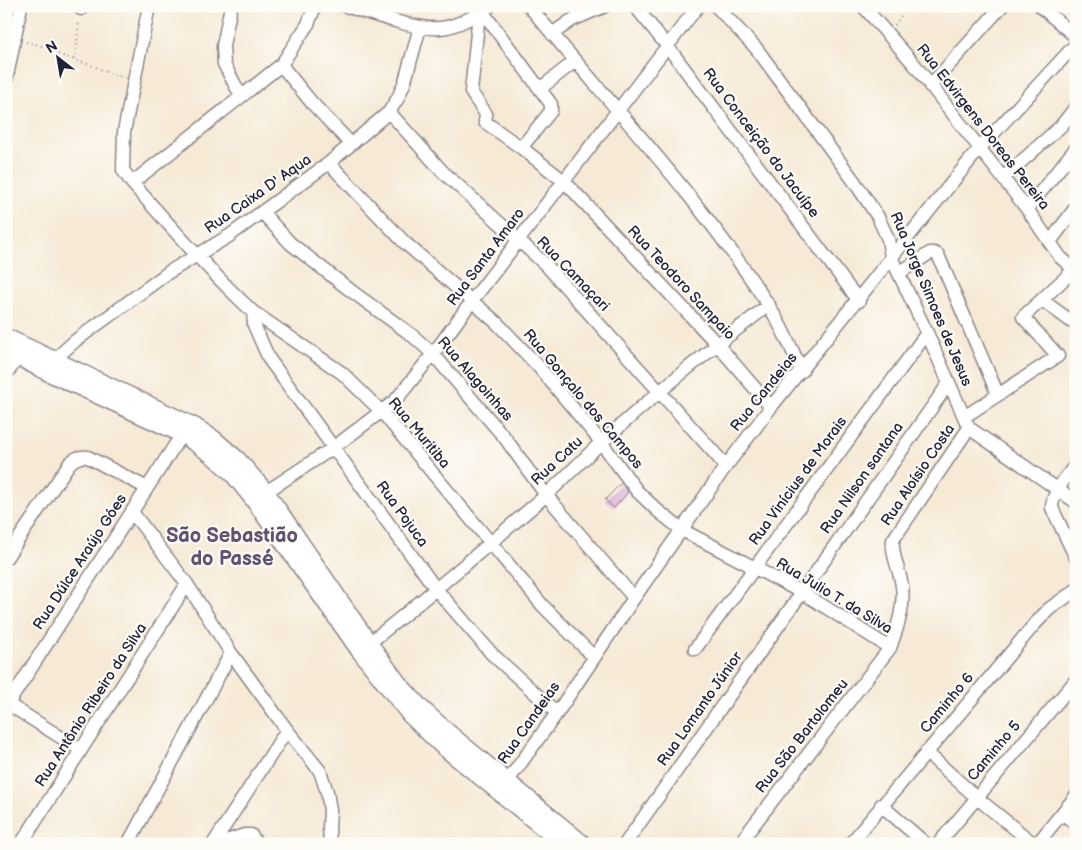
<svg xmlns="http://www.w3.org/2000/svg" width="1082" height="850" font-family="'Balsamiq Sans',sans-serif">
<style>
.building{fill:#daabd6}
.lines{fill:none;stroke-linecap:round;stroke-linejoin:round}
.minor-casing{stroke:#8c8688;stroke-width:15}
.major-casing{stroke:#8c8688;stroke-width:19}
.path{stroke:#8c8688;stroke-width:2;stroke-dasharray:1 4;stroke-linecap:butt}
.minor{stroke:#fff;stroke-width:12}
.major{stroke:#fff;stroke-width:16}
.labels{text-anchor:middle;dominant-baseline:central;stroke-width:4.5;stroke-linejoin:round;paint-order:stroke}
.street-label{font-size:15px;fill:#22223b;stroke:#fdfcf7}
.district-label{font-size:20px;font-weight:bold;fill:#625271;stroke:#fdfcf7}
</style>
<rect width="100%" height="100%" fill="#fdfcf7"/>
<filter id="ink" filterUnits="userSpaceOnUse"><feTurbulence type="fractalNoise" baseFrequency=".02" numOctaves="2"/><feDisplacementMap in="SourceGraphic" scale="10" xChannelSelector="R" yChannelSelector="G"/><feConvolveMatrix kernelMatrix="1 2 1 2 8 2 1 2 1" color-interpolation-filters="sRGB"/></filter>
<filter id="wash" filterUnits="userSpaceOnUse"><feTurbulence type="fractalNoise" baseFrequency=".0096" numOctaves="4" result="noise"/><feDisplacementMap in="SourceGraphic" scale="20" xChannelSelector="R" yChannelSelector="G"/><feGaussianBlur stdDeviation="1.12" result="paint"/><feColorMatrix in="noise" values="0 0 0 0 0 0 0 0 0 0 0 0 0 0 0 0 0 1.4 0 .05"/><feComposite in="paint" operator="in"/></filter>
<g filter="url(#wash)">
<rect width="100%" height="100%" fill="#f6e9d5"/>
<g id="blocks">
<path class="building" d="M621 483 628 492 614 508 605 500Z"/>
</g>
</g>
<g filter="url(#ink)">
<use href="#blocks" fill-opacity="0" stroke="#8c8688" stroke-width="1"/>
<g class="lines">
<defs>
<path id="minor" d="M149 6 124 132 123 170 132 183C171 227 210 272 253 312L342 373 382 412 543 606 594 657
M231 6 223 46 224 64 241 96
M345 6C371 13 414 30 440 28 457 27 476 15 490 6
M529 6C610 104 698 196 767 303 781 324 791 348 802 371
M635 6 668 47 859 301
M716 6 756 48 854 181 878 217 888 239 891 257 927 333 969 428 1076 502
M863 6 914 64 1027 209 1060 257 1076 271
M1040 6 1076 37
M81 9V6
M482 11 551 104V111L525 143 523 149
M479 13 471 92 486 114 485 122 523 149 565 182 717 344 771 407
M552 34 572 20 605 6
M281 65 312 103 351 144
M6 81 21 6
M930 86 1002 6
M541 88 575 61
M389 112 443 172 546 265 726 466
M329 163 404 242 497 323 538 366 601 442 637 491 658 511 682 530 803 593 890 648
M1003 178 1061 126 1076 107
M132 183 281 65 308 24 315 6
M1027 209 1076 148
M262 212 290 243 350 290 413 336 433 354 505 438 546 495 634 598
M1050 242 1076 207
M899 273 930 253H934L938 255 998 395
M1042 300 1076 325
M253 312 254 325 269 359 436 589 492 654 557 713
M51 366 54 360 75 341 169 272 229 236 329 163 389 112 398 98 405 81 420 27
M6 374 19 357
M964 417 1058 356 1023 317 1076 268
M1076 464C1067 477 1052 492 1052 508L1076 558
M266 492 333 448 395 401 433 354 472 301 698 6
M132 512 187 584 231 653 287 730 320 771 327 792 330 810 329 827 330 844
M6 558 69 464C75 458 79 456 88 457L147 488
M369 643C429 596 486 547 544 497 564 479 582 460 602 442 655 394 711 348 769 305
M695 649 927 333
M8 704 81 750
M6 707 182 434
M926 752 977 798 1034 844
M507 782 557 713 634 598 726 466 771 407 979 149 1076 44
M881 805 926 844
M1062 813 1076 824
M21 844 187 584
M128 844 231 653
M213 844 287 730
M217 844 245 835H251L257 844
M625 844 949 383
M739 844 890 648C897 628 905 608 902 586 900 571 891 554 893 540L969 428
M850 844 1033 626 1049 609 1076 590
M938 844 1076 680
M1037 844 1076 796"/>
<path id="major" d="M6 337 194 426 214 439 238 460 266 492 369 643 399 684 421 708 451 735 583 844
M6 351 47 372 182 434 212 455 232 473 253 499 359 650 410 715 441 745 563 844"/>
</defs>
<use href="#minor" class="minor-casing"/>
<use href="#major" class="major-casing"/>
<path class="path" d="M895 25 907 6
M26 42 43 46 49 51 93 66 114 75 125 77
M75 60 79 21"/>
<use href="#minor" class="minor"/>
<use href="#major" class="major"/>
</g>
</g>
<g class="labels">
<g class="street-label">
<text transform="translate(983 127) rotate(52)">Rua Edvirgens Doreas Pereira</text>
<text transform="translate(761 143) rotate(53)">Rua Conceição do Jacuípe</text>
<text transform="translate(258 194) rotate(-35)">Rua Caixa D' Aqua</text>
<text transform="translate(486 257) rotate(-53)">Rua Santa Amaro</text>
<text transform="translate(573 274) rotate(46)">Rua Camaçari</text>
<text transform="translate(681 283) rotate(47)">Rua Teodoro Sampaio</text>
<text transform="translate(931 299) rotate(67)">Rua Jorge Simoes de Jesus</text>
<text transform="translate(475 379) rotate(49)">Rua Alagoinhas</text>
<text transform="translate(764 392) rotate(-51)">Rua Candeias</text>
<text transform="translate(583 399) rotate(50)">Rua Gonçalo dos Campos</text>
<text transform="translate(419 433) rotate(50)">Rua Muritiba</text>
<text transform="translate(557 461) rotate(-43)">Rua Catu</text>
<text transform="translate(918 475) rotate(-56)">Rua Aloísio Costa</text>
<text transform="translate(862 478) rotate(-55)">Rua Nilson santana</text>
<text transform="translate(798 481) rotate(-54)">Rua Vinícius de Morais</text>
<text transform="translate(402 514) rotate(54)">Rua Pojuca</text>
<text transform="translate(80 562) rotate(-57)">Rua Dúlce Araújo Góes</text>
<text transform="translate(834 596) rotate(31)">Rua Julio T. da Silva</text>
<text transform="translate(947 703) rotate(-50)">Caminho 6</text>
<text transform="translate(91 705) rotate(-57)">Rua Antônio Ribeiro da Silva</text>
<text transform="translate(700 709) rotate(-55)">Rua Lomanto Júnior</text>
<text transform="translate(529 723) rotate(-55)">Rua Candeias</text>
<text transform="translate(802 736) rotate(-52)">Rua São Bartolomeu</text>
<text transform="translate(994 751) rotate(-50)">Caminho 5</text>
</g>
<g class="district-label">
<text x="232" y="536">São Sebastião<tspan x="232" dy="23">do Passé</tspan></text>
</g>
</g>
<rect width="1082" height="850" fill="none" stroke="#fdfcf7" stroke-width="25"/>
<g transform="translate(58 58) rotate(329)" stroke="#fdfcf7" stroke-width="4" paint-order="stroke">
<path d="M0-4L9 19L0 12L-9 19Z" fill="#22223b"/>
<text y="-8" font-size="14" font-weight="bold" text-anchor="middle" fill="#22223b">N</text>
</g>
</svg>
